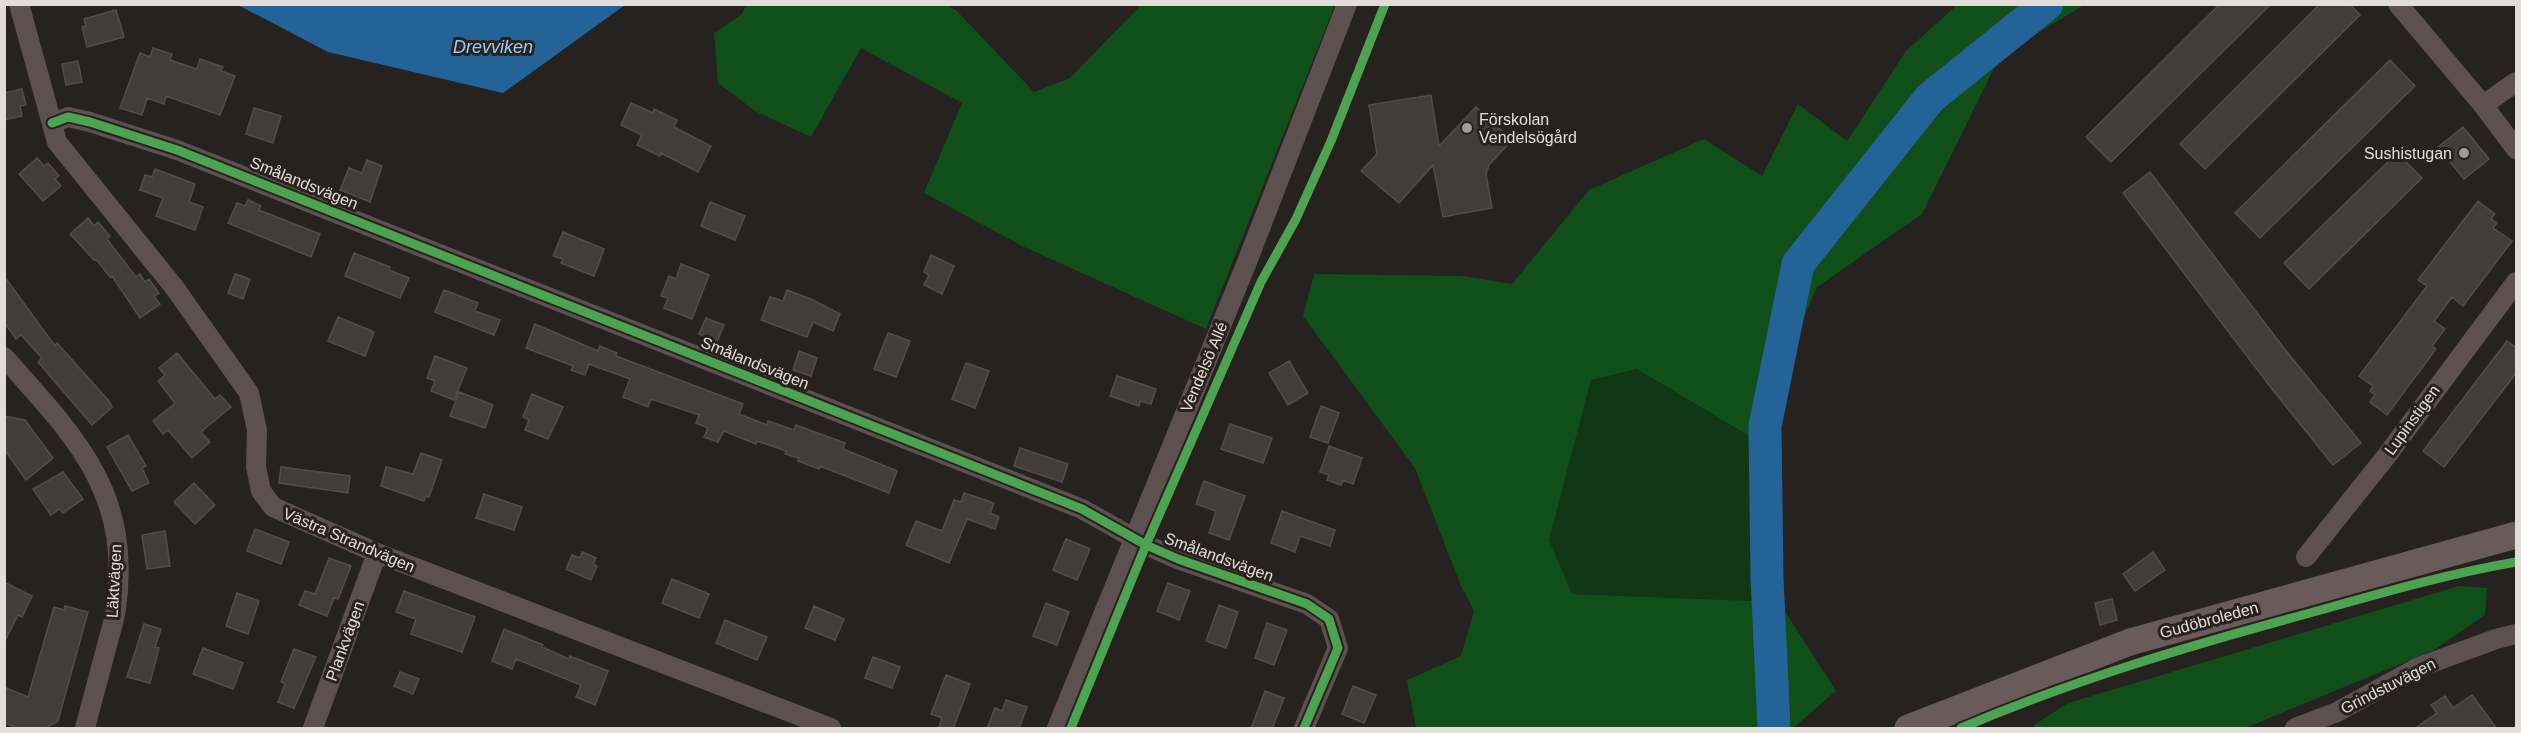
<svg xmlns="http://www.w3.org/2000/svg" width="2521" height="733" font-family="Arial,sans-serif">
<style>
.green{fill:#103815}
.forest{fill:#104e1a}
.water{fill:#246397}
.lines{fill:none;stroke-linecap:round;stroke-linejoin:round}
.river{stroke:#246397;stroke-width:33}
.building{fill:#423d3b;stroke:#514d4c;stroke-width:1.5}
.minor{stroke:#5c5150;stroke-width:20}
.secondary{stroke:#695b5a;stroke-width:27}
.cycleway-casing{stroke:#29211c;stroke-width:13}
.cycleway{stroke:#4ca352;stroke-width:9}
.poi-dot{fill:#a19c99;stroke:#29211c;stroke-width:2}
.labels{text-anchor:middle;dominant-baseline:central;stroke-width:6;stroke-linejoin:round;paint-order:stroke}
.poi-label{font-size:16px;fill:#e3ddda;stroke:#29211c;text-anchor:start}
.street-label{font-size:16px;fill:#e3ddda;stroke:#29211c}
.water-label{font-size:18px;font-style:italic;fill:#99ccfd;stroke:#29211c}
</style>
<rect width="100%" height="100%" fill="#26221f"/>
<path class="green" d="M1637 369 1751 437 1779 602 1572 594 1549 540 1591 380Z"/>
<path class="forest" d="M746 5H947L956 10 1034 92 1070 78 1141 5H1335L1206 329 1022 246 924 193 962 103 861 48 811 137 755 111 718 83 714 33 742 14Z
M1957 5H2084L2000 56 1922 214 1817 287 1751 437 1637 369 1591 380 1549 540 1572 594 1779 602 1836 691 1793 728H1416L1407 680 1461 656 1474 611 1461 586 1415 468 1303 316 1314 274 1462 276 1512 284 1589 190 1704 139 1762 176 1798 104 1847 141 1906 51Z
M2459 586 2487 588 2485 615 2434 650 2245 728H2035L2034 725 2068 703Z"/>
<path class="water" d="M238 5H625L503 93 328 52Z"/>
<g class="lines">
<path class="river" d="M1774 728 1767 578 1765 426 1798 264 1930 98 2047 4"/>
</g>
<path class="building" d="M2220 4H2271L2111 162 2086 137Z
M2320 4H2350L2360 15 2205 169 2180 144Z
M116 10 124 37 87 47 82 27 86 26 84 19Z
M153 48 172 54 170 60 197 69 200 59 223 67 221 71 235 76 220 115 166 96 164 104 147 98 142 115 120 108 140 53 150 57Z
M2390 60 2415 86 2260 238 2235 213Z
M78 61 82 82 66 85 62 64Z
M22 89 26 105 20 106 22 116 4 120V93Z
M1431 95 1439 146 1476 107 1512 140 1489 165 1486 174 1492 208 1443 217 1433 165 1399 203 1361 171 1377 154 1369 105Z
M631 103 653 113 654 109 677 120 674 127 711 146 698 172 661 153 660 156 637 145 642 135 621 125Z
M254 108 281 116 273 143 246 134Z
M2463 127 2489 159 2464 179 2438 147Z
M2397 153 2422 178 2309 289 2284 263Z
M37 158 44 166 48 163 59 176 55 179 61 186 43 201 19 174Z
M367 160 382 166 370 202 340 190 349 168 362 173Z
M155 169 195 184 189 202 203 207 195 230 156 216 163 198 140 190 145 175 152 177Z
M2150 172 2283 347 2361 443 2333 465 2272 389 2123 193Z
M248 200 261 206 259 210 320 234 311 257 228 223 237 203 245 206Z
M2478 201 2495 214 2491 219 2497 223 2493 228 2512 241 2463 306 2452 297 2434 321 2445 329 2432 346 2436 349 2387 415 2370 402 2375 395 2370 391 2373 386 2359 376 2427 286 2418 280Z
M710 202 745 216 735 240 701 226Z
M88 218 94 226 98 222 110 236 107 239 136 277 140 274 145 282 149 279 159 293 154 296 160 304 140 318 112 276 110 277 96 259 94 260 70 234Z
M563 232 604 249 594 276 561 263 563 259 553 256Z
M354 253 390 267 389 270 409 278 400 298 345 276Z
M931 255 954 266 942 294 924 285 929 275 924 272Z
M681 264 709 275 692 319 664 308 668 298 661 296 669 276 676 279Z
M235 274 250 279 243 299 228 293Z
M4 276 55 346 57 343 109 401 112 407 92 425 38 362 42 358 21 335 16 339 4 322Z
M444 290 478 303 475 311 500 320 494 335 435 312Z
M787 290 811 299 840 314 833 331 813 322 807 337 761 320 770 297 783 301Z
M338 317 374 332 365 356 328 341Z
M706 318 724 325 717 342 699 334Z
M535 324 598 351 600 346 617 353 616 356 743 404 739 414 767 425 768 421 794 430 796 425 845 443 843 449 897 471 889 493 820 466 819 469 798 461 799 458 785 454 786 451 757 441 756 444 724 431 718 442 704 437 708 428 696 423 699 415 651 399 648 407 623 397 630 379 589 364 585 375 571 370 573 366 526 348Z
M888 333 910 341 896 377 874 369Z
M2507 341 2517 348V372L2444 467 2423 451Z
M799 351 817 358 811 376 793 370Z
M177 353 215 399 220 395 231 407 201 432 210 442 192 458 168 430 163 434 153 421 175 403 158 381 165 375 159 368Z
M435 356 467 368 454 400 431 391 435 381 427 378Z
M1289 361 1308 393 1288 405 1269 373Z
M966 363 989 371 975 408 952 399Z
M1117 376 1156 389 1151 404 1140 401 1139 406 1110 396Z
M459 392 493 405 485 428 450 416Z
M532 394 563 407 548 439 525 430 529 420 523 417Z
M1321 406 1339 413 1328 443 1310 437Z
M4 416 25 420 53 458 26 480 4 449Z
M1230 424 1272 438 1263 463 1221 449Z
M128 435 146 466 142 468 149 483 132 491 107 447Z
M1329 446 1362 458 1353 484 1343 480 1341 485 1327 480 1329 475 1320 472Z
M1020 448 1068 464 1062 482 1014 466Z
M421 453 442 460 429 497 426 496 424 501 381 486 386 467 413 474Z
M281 467 350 476 348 493 279 483Z
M63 472 83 499 63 513 60 509 51 515 33 489Z
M1204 481 1245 496 1229 540 1209 533 1216 511 1196 504Z
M194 483 215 505 195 524 174 502Z
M964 493 994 503 990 513 999 517 995 529 967 519 949 563 906 545 916 521 942 531 954 500 961 502Z
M484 494 522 507 514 530 476 518Z
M1282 511 1335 530 1330 546 1300 536 1295 552 1271 543Z
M255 529 289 542 281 564 247 551Z
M165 531 170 566 147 569 142 535Z
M1066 539 1090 549 1077 580 1053 570Z
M582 552 596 558 593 564 597 566 591 580 566 569 572 555 580 558Z
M2153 552 2165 570 2135 591 2123 574Z
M329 558 351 566 338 599 334 598 327 616 299 605 305 591 315 594Z
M672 579 709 594 699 618 662 603Z
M4 582 32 596 22 617 18 615 4 643Z
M1168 583 1190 591 1179 620 1157 611Z
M404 591 475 617 462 652 411 634 416 619 396 612Z
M237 593 259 601 248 634 226 626Z
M2112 599 2117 620 2100 625 2095 603Z
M1046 603 1069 612 1057 645 1033 636Z
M1219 605 1238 612 1226 648 1206 641Z
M65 606 88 612 58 721 44 729H21L4 723V687L28 697 54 607 64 610Z
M814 606 844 619 835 640 805 628Z
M725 620 767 637 757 660 716 643Z
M1267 623 1287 630 1274 665 1255 658Z
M144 624 161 629 155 647 159 648 150 683 127 677Z
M504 629 543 645 542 647 569 659 570 656 608 671 595 705 576 697 581 685 516 659 512 669 492 661Z
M203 648 243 663 233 689 193 674Z
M294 649 316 657 294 708 278 702 285 684 281 682Z
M873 657 900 667 892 688 865 678Z
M400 672 419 679 413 694 394 686Z
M946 675 970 684 953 729H938L942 718 931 714Z
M1353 686 1376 695 1364 723 1342 714Z
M1265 691 1284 698 1272 729H1251Z
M2472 695 2497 729H2414L2437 713 2431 705 2445 696 2453 708Z
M1006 700 1027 707 1019 729H987L995 708 1002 711Z"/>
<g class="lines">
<path class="minor" d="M19 4 57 142 174 287 249 393 257 430 256 467 261 491 273 507 377 553 831 728
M2398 4 2483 105 2516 149
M2483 105 2516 82
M52 123 68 117 90 122 177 150 1082 509 1146 545 1178 559 1307 604 1329 619 1338 648 1304 728
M4 357C76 438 132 492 116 609 114 623 109 636 106 649 99 676 92 702 85 728
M2306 557 2388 454 2516 282
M313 728 377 553
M1057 728 1247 262 1347 4
M2295 728 2337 712 2417 668 2496 639 2516 634"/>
<path class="secondary" d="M1908 728 2130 642 2516 535"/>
<defs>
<path id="cycleway" d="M52 123 68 117 90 122 177 150 1082 509 1146 545 1178 559 1307 604 1329 619 1338 648 1304 728
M1071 728 1146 545 1261 282 1296 219 1331 141 1385 4
M1961 728C2074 680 2191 645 2310 613 2378 594 2446 574 2516 562"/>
</defs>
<use href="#cycleway" class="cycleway-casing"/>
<use href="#cycleway" class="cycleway"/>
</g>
<g class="poi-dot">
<circle cx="1467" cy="128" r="6"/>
<circle cx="2464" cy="153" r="6"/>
</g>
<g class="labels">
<g class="poi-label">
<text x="1479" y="119">Förskolan<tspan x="1479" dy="18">Vendelsögård</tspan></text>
<text x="2452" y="153" text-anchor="end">Sushistugan</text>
</g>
<g class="street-label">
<text transform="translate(304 183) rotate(22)">Smålandsvägen</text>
<text transform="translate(755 363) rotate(22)">Smålandsvägen</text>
<text transform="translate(1204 367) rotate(-67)">Vendelsö Allé</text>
<text transform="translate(2412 420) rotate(-54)">Lupinstigen</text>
<text transform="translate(349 540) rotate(23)">Västra Strandvägen</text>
<text transform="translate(1219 557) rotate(20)">Smålandsvägen</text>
<text transform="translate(114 581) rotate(-87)">Läktvägen</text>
<text transform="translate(2209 620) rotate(-15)">Gudöbroleden</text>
<text transform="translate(345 641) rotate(-70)">Plankvägen</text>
<text transform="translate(2388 686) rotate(-27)">Grindstuvägen</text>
</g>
<g class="water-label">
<text x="493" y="47">Drevviken</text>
</g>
</g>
<rect width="2521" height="733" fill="none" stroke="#e3ddda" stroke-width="12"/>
</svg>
